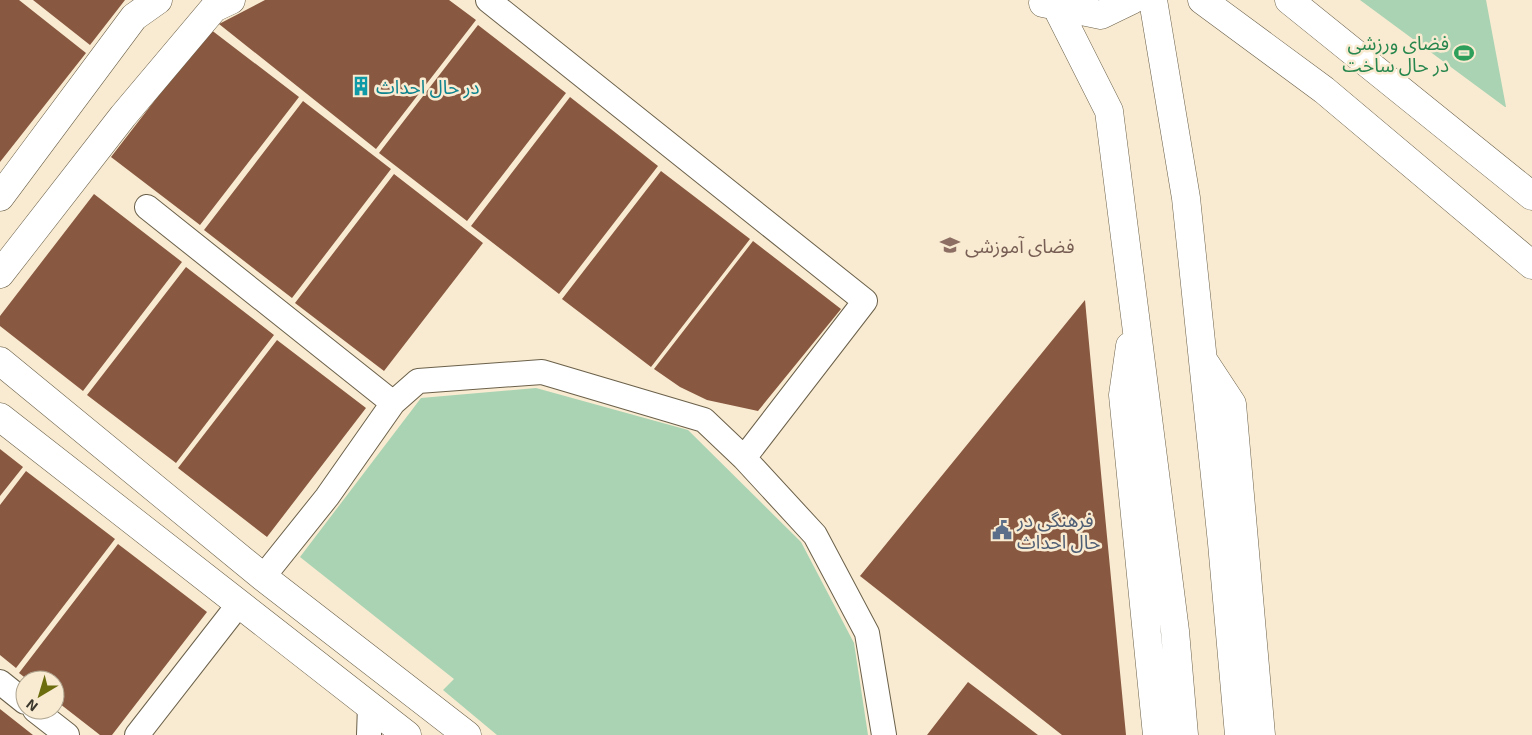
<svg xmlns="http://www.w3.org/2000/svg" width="1532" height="735" font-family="'Exo 2','Noto Sans Arabic',sans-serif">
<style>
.green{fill:#a9d3b3}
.building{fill:#895840}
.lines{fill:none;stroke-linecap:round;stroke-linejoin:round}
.street-casing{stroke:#6b604a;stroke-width:26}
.secondary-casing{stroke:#6b604a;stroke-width:29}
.street{stroke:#fff;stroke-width:24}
.secondary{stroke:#fff;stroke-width:28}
.labels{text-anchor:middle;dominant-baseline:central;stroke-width:5;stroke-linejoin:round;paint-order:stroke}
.leisure-label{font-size:19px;fill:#27864d;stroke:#f8ebd1;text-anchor:end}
.culture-label{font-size:19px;fill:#0d838f;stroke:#f8ebd1;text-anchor:start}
.education-label{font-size:19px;fill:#785e54;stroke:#f8ebd1;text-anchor:start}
.service-label{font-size:19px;fill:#4e5e75;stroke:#f8ebd1;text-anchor:start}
</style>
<rect width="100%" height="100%" fill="#f8ebd1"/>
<path class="green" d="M1360 0H1486L1506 107H1505Z
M536 388 688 430 801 542 854 643 868 735H497L443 690 454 679 300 557 421 398Z"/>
<path class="building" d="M0 0H19L86 53 0 162Z
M33 0H125L90 45Z
M265 0H449L476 20 376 149 219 24Z
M478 25 566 93 467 221 379 153Z
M210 29 299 97 200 225 111 157Z
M570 97 658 166 559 294 471 226Z
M303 101 391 169 292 298 204 230Z
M661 171 750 239 651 367 562 299Z
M394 174 483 243 384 371 295 303Z
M94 194 182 262 83 391 0 326V316Z
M753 241 841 309 758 411 707 400 680 387 654 369Z
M186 267 274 335 176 463 87 395Z
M1085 300 1102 484 1126 735H1062L860 576Z
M277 340 366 408 267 537 178 468Z
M0 449 23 467 0 496Z
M26 471 115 539 16 668 0 655V505Z
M118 544 207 612 112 735H100L55 700V680H28L19 673Z
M968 682 1038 735H927Z
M0 709 33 735H0Z"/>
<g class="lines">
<defs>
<path id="street" d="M488 0 865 301 744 458
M147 207 393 403
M263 577 327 497 393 403 418 381 542 372 704 420 744 458 815 535 867 633 884 735
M0 682 25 702
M35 710 67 735
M137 735 239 604
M369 735 370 706"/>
<path id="secondary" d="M1153 0 1186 198 1222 543 1239 735
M1202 0 1324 90 1532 265
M1289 0 1532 196
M1043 3 1101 15 1132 0
M1056 6 1109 111 1175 631 1184 735
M0 197 134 17 158 0
M0 274 123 116 214 8 231 0
M1130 346 1123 395 1157 735
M0 361 263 577 467 735
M1205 363 1232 404 1261 735
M0 417 407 735"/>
</defs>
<use href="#street" class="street-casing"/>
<use href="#secondary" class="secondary-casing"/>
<use href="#street" class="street"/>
<use href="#secondary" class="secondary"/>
</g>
<defs>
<symbol id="stadium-bare" viewBox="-9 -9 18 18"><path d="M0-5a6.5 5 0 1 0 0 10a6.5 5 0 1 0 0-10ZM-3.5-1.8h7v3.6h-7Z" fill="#2e9e5b" stroke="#f8ebd1" stroke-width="2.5" paint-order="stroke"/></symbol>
<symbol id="building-bare" viewBox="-9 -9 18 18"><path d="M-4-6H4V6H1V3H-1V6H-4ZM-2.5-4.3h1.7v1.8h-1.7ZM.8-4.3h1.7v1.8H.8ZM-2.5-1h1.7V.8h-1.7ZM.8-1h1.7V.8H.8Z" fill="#0f9aa8" stroke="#f8ebd1" stroke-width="2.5" paint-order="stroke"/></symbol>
<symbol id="school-bare" viewBox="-9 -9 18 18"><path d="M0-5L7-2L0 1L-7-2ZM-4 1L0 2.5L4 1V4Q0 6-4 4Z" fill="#8d6e63" stroke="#f8ebd1" stroke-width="2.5" paint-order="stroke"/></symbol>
<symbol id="civic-bare" viewBox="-9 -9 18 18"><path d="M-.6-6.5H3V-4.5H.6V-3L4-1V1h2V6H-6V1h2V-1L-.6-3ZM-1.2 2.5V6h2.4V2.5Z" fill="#5c6f8a" stroke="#f8ebd1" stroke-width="2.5" paint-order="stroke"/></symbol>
</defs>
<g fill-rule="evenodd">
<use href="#stadium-bare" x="1450" y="39" width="28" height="28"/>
<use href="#building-bare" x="347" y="72" width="28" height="28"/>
<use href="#school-bare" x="936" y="231" width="28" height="28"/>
<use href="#civic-bare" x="988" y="516" width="28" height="28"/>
</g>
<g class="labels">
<g class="leisure-label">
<text x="1449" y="42">فضای ورزشی<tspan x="1449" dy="22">در حال ساخت</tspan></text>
</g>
<g class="culture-label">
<text x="376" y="86">در حال احداث</text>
</g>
<g class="education-label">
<text x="965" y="245">فضای آموزشی</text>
</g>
<g class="service-label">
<text x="1017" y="519">فرهنگی در<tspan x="1017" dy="22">حال احداث</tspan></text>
</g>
</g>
<g transform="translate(40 695) rotate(218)"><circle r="24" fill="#f8ebd1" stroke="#ada38f"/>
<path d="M0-4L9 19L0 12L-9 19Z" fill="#6c6d0e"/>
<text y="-8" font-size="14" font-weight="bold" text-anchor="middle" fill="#3c372d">N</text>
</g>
</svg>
